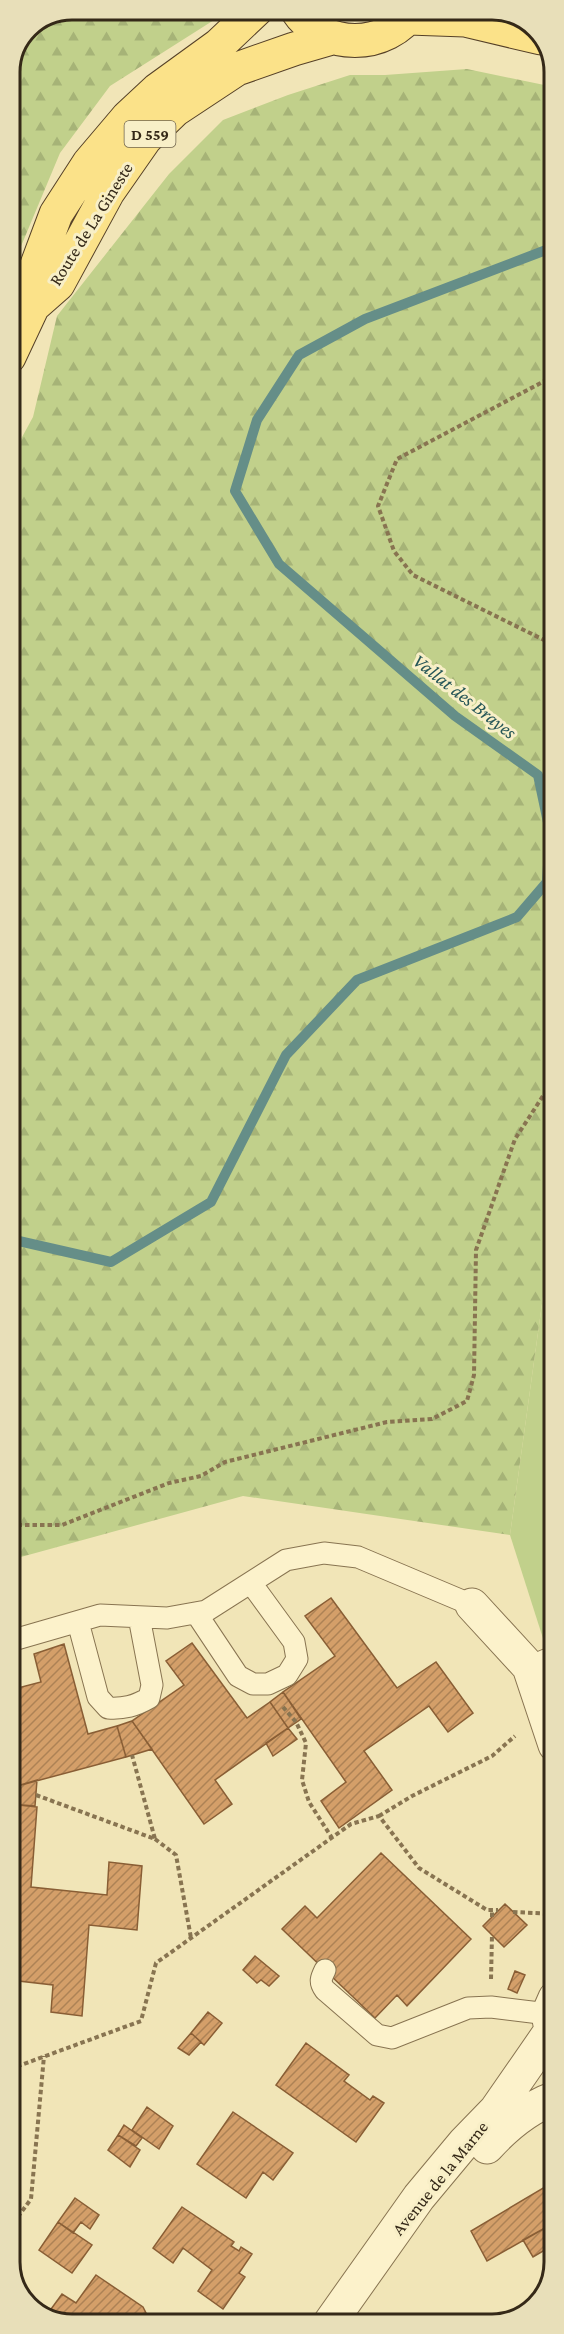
<svg xmlns="http://www.w3.org/2000/svg" width="564" height="2334" font-family="'Crimson Pro',serif">
<style>
.green{fill:#c1d08b}
.forest{fill:url(#forest-firs)}
.lines{fill:none;stroke-linecap:round;stroke-linejoin:round}
.stream{stroke:#658e88;stroke-width:10}
.building{fill:url(#building-hatch);stroke:#895e35;stroke-width:1.5}
.lane-casing{stroke:#887451;stroke-width:23}
.street-casing{stroke:#887451;stroke-width:35}
.primary-casing{stroke:#554027;stroke-width:35}
.path{stroke:#887451;stroke-width:4;stroke-dasharray:4.5 3;stroke-linecap:butt}
.lane{stroke:#fcf2cb;stroke-width:21}
.street{stroke:#fcf2cb;stroke-width:33}
.primary{stroke:#fbe289;stroke-width:33}
.labels{text-anchor:middle;dominant-baseline:central;stroke-width:6;stroke-linejoin:round;paint-order:stroke}
.shield{fill:#f8efc7;stroke:#70644c;stroke-width:1.5}
.shield-label{font-size:16px;font-weight:bold;fill:#352918}
.street-label{font-size:18px;fill:#352918;stroke:#f8efc7}
.water-label{font-size:20px;font-style:italic;fill:#265657;stroke:#f8efc7}
.rim{fill:none;stroke:#352918;stroke-width:3}
</style>
<defs>
<pattern id="forest-firs" width="22" height="20" patternUnits="userSpaceOnUse" patternTransform="scale(1.5)"><rect width="22" height="20" fill="#c1d08b"/><path d="M5 1l3.5 6h-7zM16 11l3.5 6h-7z" fill="#a6b377"/></pattern>
<pattern id="building-hatch" width="6" height="6" patternUnits="userSpaceOnUse" patternTransform="scale(1.5)"><rect width="6" height="6" fill="#d49f69"/><path d="M-1 1l2-2M0 6l6-6M5 7l2-2" fill="none" stroke="#ad8255"/></pattern>
</defs>
<rect width="100%" height="100%" fill="#f1e5b7"/>
<path class="green" d="M554 1217 555 1676 510 1535Z"/>
<path class="forest" d="M72 9H226L214 20 110 86 60 153 9 275V76L45 20Z
M467 69 554 87V1217L510 1535 243 1496 10 1560 9 461 33 417 57 316 169 174 223 120 288 95 350 75H385Z"/>
<g class="lines">
<path class="stream" d="M10 1239 111 1262 211 1202 286 1055 357 980 517 917 547 882 550 832 538 775 455 716 279 564 235 491 257 420 299 355 365 319 554 247"/>
</g>
<path class="building" d="M331 1598 397 1688 436 1662 473 1713 448 1732 429 1706 364 1751 392 1790 339 1828 321 1801 346 1782 283 1692 335 1656 305 1616Z
M192 1643 247 1718 270 1702 288 1728 215 1780 232 1804 204 1824 132 1721 184 1685 166 1661Z
M64 1644 88 1734 117 1726 126 1757 10 1788V1690L41 1682 34 1654Z
M283 1692 301 1719 288 1728 270 1702Z
M132 1721 152 1749 126 1757 117 1726Z
M288 1728 297 1739 273 1756 266 1743Z
M37 1780 35 1806 10 1804V1788Z
M10 1804 37 1807 31 1887 107 1895 109 1862 142 1866 137 1930 89 1925 82 2016 51 2012 53 1985 10 1980Z
M381 1853 471 1939 407 2006 397 1995 375 2018 282 1929 305 1906 317 1918Z
M505 1904 527 1925 504 1947 483 1926Z
M255 1956 279 1976 269 1986 261 1980 257 1983 243 1970Z
M515 1971 525 1975 517 1993 508 1989Z
M208 2012 222 2023 204 2045 191 2033Z
M191 2033 201 2042 189 2055 178 2048Z
M306 2043 349 2075 344 2081 370 2100 373 2096 384 2103 356 2142 276 2085Z
M147 2107 173 2126 159 2149 132 2130Z
M233 2112 293 2153 273 2180 263 2172 246 2198 197 2164Z
M124 2125 142 2138 136 2146 118 2135Z
M118 2135 140 2150 130 2167 108 2150Z
M555 2181V2229L552 2224 487 2261 471 2231Z
M75 2198 99 2215 90 2229 81 2222 73 2233 58 2222Z
M182 2207 234 2242 231 2246 239 2251 241 2247 252 2254 239 2273 245 2277 223 2309 198 2291 212 2270 183 2248 173 2263 153 2248Z
M58 2222 92 2245 72 2273 39 2250Z
M552 2224 555 2229V2244L533 2257 523 2240Z
M96 2275 143 2307 147 2315 140 2324 64 2325 46 2316 62 2294 76 2303Z"/>
<g class="lines">
<defs>
<path id="lane" d="M196 1613 238 1676 253 1684H268L287 1675 297 1659 294 1642 251 1583
M78 1622 98 1697 108 1708C124 1709 135 1706 149 1698L152 1685 139 1617
M10 1641 100 1615 167 1618 206 1611 286 1560 324 1553 358 1557 472 1605
M529 1667 555 1656
M325 1970C321 1978 319 1982 325 1990L377 2035 392 2038 468 2008 491 2007 548 2014"/>
<path id="street" d="M472 1605 529 1667 555 1745
M555 1998 548 2014 555 2050
M487 2147C506 2126 527 2108 555 2098
M329 2324 419 2197 464 2143 496 2110 550 2032"/>
<path id="primary" d="M296 9C323 51 387 51 414 9
M409 18 465 20 541 38
M33 306 58 284 108 192 145 139 175 110 237 69 294 49 332 38
M9 357 33 306 35 270 56 214 89 163 128 117 157 90 219 45 257 9"/>
</defs>
<use href="#lane" class="lane-casing"/>
<use href="#street" class="street-casing"/>
<use href="#primary" class="primary-casing"/>
<path class="path" d="M554 376 397 459 378 506 394 551 413 575 554 645
M10 1525H62L169 1483 201 1476 225 1462 387 1422 432 1419 467 1401 474 1375 476 1250 515 1139 554 1079
M283 1707 296 1722 306 1743 302 1780 309 1802 332 1838
M36 1795 155 1839 132 1755
M379 1816 412 1796 492 1756 515 1736
M155 1839 176 1855 191 1938
M513 1912 555 1914
M492 1917V1910
M491 1979 492 1935
M10 2069 141 2021 156 1963 351 1824 379 1816 419 1868 487 1910H498
M10 2219 20 2214 31 2199 44 2056"/>
<use href="#lane" class="lane"/>
<use href="#street" class="street"/>
<use href="#primary" class="primary"/>
</g>
<g class="labels">
<rect class="shield" x="124.5" y="121" width="51" height="26" rx="4.5"/>
<g class="shield-label">
<text x="150" y="134">D 559</text>
</g>
<g class="street-label">
<text transform="translate(91 224) rotate(-58)">Route de La Gineste</text>
<text transform="translate(440 2178) rotate(-51)">Avenue de la Marne</text>
</g>
<g class="water-label">
<text transform="translate(465 696) rotate(38)">Vallat des Brayes</text>
</g>
</g>
<path d="M0 0H564V2334H0ZM72 20H492A52 52 0 0 1 544 72V2262A52 52 0 0 1 492 2314H72A52 52 0 0 1 20 2262V72A52 52 0 0 1 72 20Z" fill="#e8dfb9" fill-rule="evenodd"/>
<path class="rim" d="M72 20H492A52 52 0 0 1 544 72V2262A52 52 0 0 1 492 2314H72A52 52 0 0 1 20 2262V72A52 52 0 0 1 72 20Z"/>
</svg>
